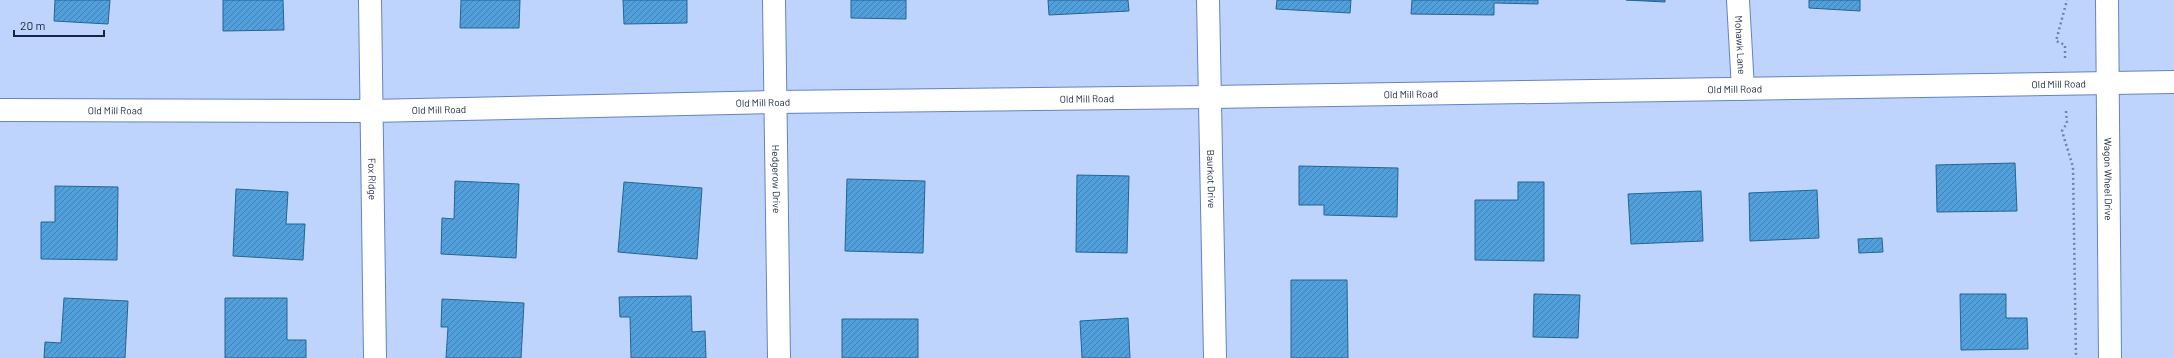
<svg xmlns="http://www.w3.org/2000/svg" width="2174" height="358" font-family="Barlow,sans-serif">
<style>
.building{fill:url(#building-hatch);stroke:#236594}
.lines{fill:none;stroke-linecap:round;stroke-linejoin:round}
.minor-casing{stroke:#6583c1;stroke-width:24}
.path{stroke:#7182a3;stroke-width:2.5;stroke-dasharray:2 3;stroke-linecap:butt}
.minor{stroke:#fff;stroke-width:22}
.labels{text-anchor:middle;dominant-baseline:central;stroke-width:3;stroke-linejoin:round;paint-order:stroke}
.street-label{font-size:10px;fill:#18243d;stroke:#bfd4fc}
</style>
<defs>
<pattern id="building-hatch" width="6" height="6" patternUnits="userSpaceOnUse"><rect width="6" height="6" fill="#519fdb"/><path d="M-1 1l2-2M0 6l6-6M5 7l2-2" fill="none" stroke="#4281b3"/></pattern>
</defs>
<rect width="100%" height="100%" fill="#bfd4fc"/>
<path class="building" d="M55 0H110L108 24 54 21Z
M223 0H283L284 30 223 31Z
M461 0H520L519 28H460Z
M623 0H687V23L624 24Z
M851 0H906V19L851 18Z
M1048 0H1128L1129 11 1049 15Z
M1277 0H1351L1350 13 1276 9Z
M1412 0H1538V4L1494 3V15L1411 14Z
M1626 0H1665V2Z
M1809 0H1860V11L1809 8Z
M2015 163 2017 211 1937 212 1936 165Z
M1299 166 1398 168 1397 217 1324 215V205H1299Z
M1077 175 1129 176 1127 253 1076 252Z
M847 179 925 181 923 253 845 251Z
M455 181 519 184 516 258 441 254 442 218 454 219Z
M624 182 702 188 697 259 618 252Z
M1518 182H1544V261L1475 260V200H1518Z
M55 186 118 187 117 260 41 259V222H55Z
M236 189 288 192 286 224H305L303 260 233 256Z
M1817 190 1819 238 1750 241 1749 193Z
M1701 191 1703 241 1631 244 1628 194Z
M1882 238 1883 252 1859 253 1858 239Z
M1291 280H1347L1348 358H1291Z
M1534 294 1580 295 1578 338 1533 337Z
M1960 294H2006V318H2027L2028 349 1961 350Z
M691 296 692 332 705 331 706 358H631L630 317H620L619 297Z
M64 298 128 301 125 358H44L45 342 61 343Z
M225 298H287V340H306V358H225Z
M442 299 524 303 521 358H446L448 327H441Z
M1128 318 1130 358H1082L1080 321Z
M842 319H918V358H842Z"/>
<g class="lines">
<defs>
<g id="minor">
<path id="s1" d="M370 0 375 358"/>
<path id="s2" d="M774 0 779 358"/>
<path id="s3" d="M1208 0 1215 358"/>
<path id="s4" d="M1738 0 1743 89"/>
<path id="s5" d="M2107 0 2110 358"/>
<path id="s6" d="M0 110 370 111 775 102 1211 97 2174 82"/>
</g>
</defs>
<use href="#minor" class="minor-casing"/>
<path class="path" d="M2065 58V45L2056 41 2067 0
M2066 111 2067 123 2062 131 2073 167 2076 358"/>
<use href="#minor" class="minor"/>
</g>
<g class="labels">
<g class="street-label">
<text stroke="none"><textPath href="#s4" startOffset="45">Mohawk Lane</textPath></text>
<text stroke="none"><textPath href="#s6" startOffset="2059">Old Mill Road</textPath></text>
<text stroke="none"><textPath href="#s6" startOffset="1735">Old Mill Road</textPath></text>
<text stroke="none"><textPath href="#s6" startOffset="1411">Old Mill Road</textPath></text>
<text stroke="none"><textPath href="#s6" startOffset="1087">Old Mill Road</textPath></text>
<text stroke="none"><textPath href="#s6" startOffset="763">Old Mill Road</textPath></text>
<text stroke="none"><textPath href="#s6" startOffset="439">Old Mill Road</textPath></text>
<text stroke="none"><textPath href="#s6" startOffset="115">Old Mill Road</textPath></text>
<text stroke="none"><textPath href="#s1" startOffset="179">Fox Ridge</textPath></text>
<text stroke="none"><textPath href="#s2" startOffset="179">Hedgerow Drive</textPath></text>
<text stroke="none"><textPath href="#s3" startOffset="179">Baurkot Drive</textPath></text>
<text stroke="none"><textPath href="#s5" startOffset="179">Wagon Wheel Drive</textPath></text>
</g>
</g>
<path d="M14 30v6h90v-6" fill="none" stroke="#18243d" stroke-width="2"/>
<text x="20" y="30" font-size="12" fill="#18243d" stroke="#bfd4fc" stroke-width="3" paint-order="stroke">20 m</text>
</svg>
